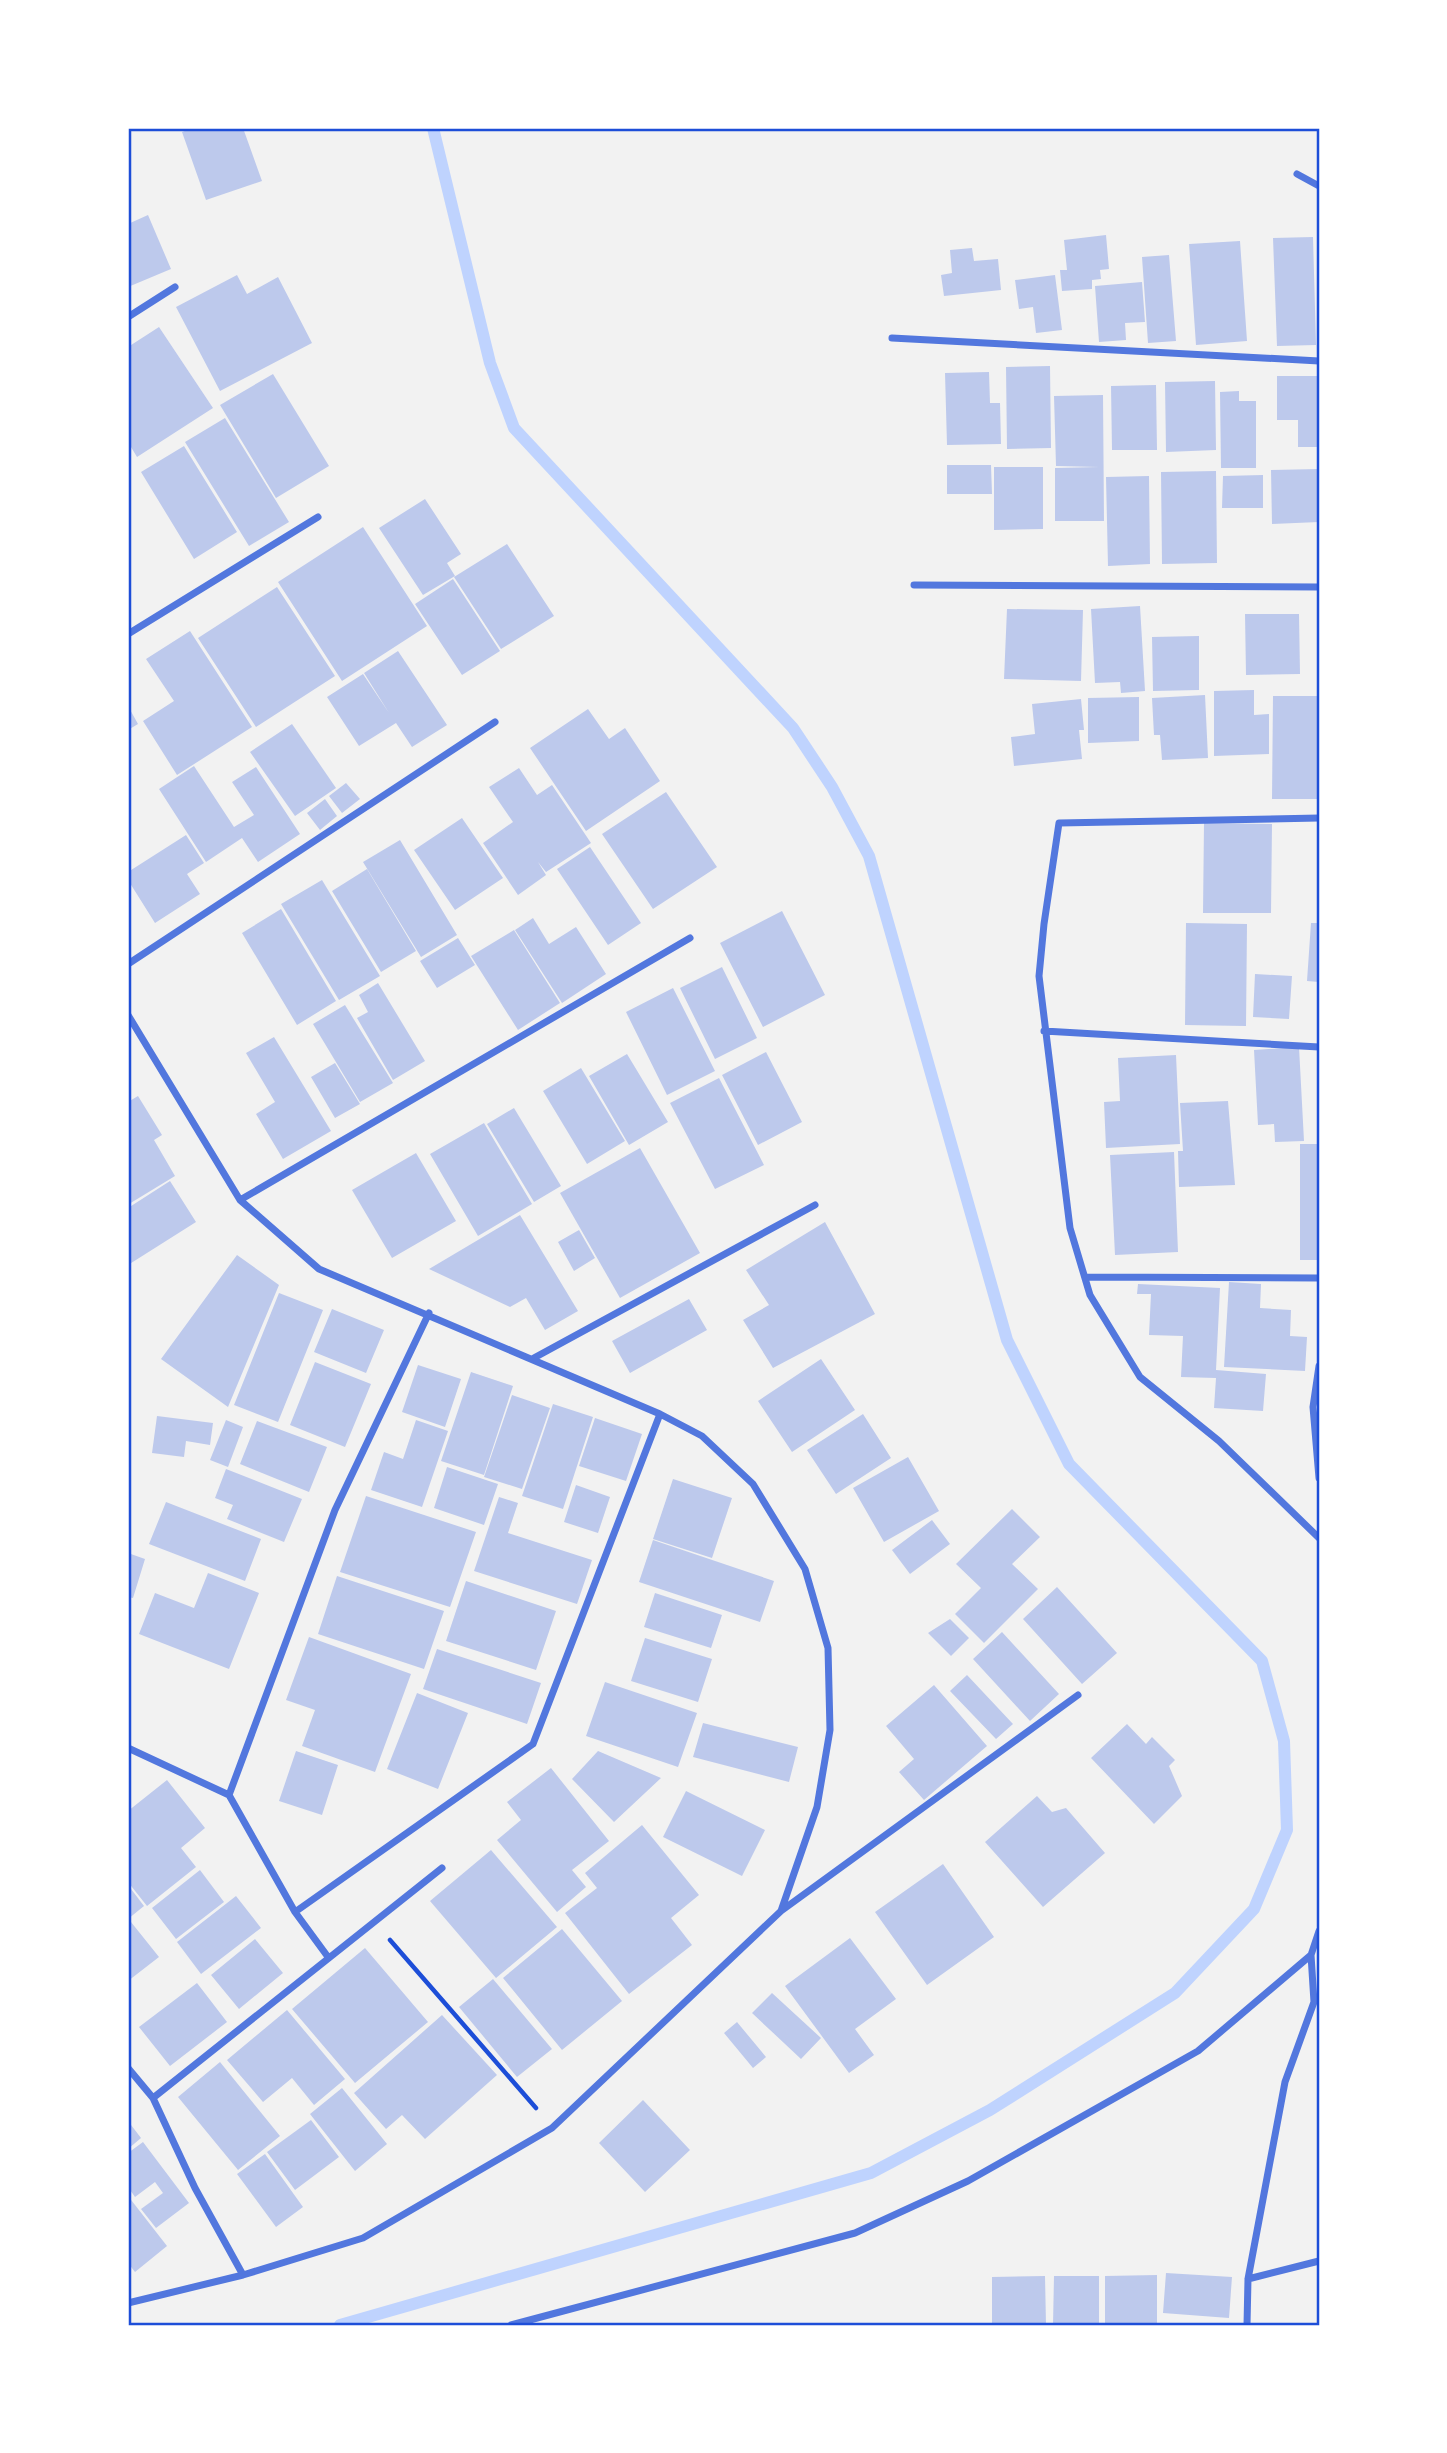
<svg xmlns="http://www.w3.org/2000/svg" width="1447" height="2453" font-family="Barlow,sans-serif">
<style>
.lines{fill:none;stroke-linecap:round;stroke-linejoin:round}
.stream{stroke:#bfd3fe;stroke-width:12}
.building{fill:#bdc9ec}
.path{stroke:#1d4ed8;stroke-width:4.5}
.minor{stroke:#5277de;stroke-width:7}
.neatline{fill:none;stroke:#1d4ed8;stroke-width:2.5}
</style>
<rect width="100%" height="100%" fill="#f2f2f2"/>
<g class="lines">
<path class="stream" d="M340 2325 871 2173 990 2110 1175 1993 1254 1909 1287 1830 1284 1741 1262 1661 1069 1464 1007 1340 869 856 832 787 793 728 514 428 490 363 433 128"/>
</g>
<path class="building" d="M193 128H243L262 181 206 200 182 132Z
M148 215 171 269 128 287V224Z
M1106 235 1109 269 1100 270 1101 279 1092 280V289L1062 291 1060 270H1067L1064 240Z
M1313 237 1316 345 1277 346 1273 238Z
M1240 241 1247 341 1196 345 1189 244Z
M972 248 974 261 998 259 1001 290 944 296 941 275 952 273 950 250Z
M1169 255 1176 341 1148 343 1142 257Z
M237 275 247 294 278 277 312 343 220 391 176 307Z
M1055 275 1062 330 1036 333 1033 307 1019 309 1015 280Z
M1142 282 1145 322 1125 323 1126 340 1099 342 1095 286Z
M159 327 213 408 137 457 128 442V347Z
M1050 366 1051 448 1007 449 1006 367Z
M989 372 990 403H1000L1001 444 947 445 945 373Z
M273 374 329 466 276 498 220 405Z
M1277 376H1319V447H1298V420H1277Z
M1215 381 1216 450 1166 452 1165 382Z
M1156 385 1157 450H1112L1111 386Z
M1239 391V401H1256V468H1221L1220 392Z
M1103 395 1104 521H1055V468L1099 467 1056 466 1054 396Z
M225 418 289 522 249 546 185 442Z
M184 446 237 532 194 559 141 472Z
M947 465H991L992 494H947Z
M994 467H1043V529L994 530Z
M1319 469V522L1272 524 1271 470Z
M1216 471 1217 563 1162 564 1161 472Z
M1263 475V508H1222L1223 476Z
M1149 476 1150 564 1108 566 1106 477Z
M425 499 461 554 447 563 455 576 423 595 379 528Z
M363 527 427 626 342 681 278 582Z
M507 544 554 616 501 649 454 577Z
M453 579 500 651 462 675 415 604Z
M277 587 335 676 256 727 198 638Z
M1140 606 1145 691 1121 693 1120 682 1095 683 1091 609Z
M1007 609 1083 610 1081 681 1004 679Z
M1245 614H1299L1300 674 1246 675Z
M190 631 252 727 177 775 143 721 174 701 146 659Z
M1199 636V690L1153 691 1152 637Z
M398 651 447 725 412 747 396 723 359 746 327 697 363 674 389 713 364 673Z
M1254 690V715L1269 714V754L1214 756V691Z
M1205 695 1208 758 1162 760 1160 735H1154L1152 698Z
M1273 696H1319V799H1272Z
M1139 697V741L1088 743V698Z
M1081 699 1084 730H1079L1082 759 1014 766 1011 737 1035 734 1032 704Z
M128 706 138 724 128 730Z
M588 709 609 739 625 728 660 781 586 831 530 748Z
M292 724 336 788 295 816 250 752Z
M194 766 234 827 254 815 232 782 256 767 300 834 258 862 242 838 206 862 159 789Z
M519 768 537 795 552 785 591 843 546 872 538 862 546 875 518 895 483 843 513 822 489 787Z
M346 783 360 799 342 813 329 796Z
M666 792 717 867 653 909 602 834Z
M325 799 337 816 320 830 307 813Z
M462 818 503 878 455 910 414 850Z
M1204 823 1272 824 1271 913H1203Z
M186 835 204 863 187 874 200 894 155 923 128 880V872Z
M400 840 457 935 421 957 363 862Z
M590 847 641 923 608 945 557 869Z
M367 869 416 951 381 972 332 891Z
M322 880 380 976 339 1000 281 904Z
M281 909 336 1001 297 1025 242 933Z
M782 911 825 995 763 1027 720 943Z
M533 918 549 944 576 927 606 974 562 1003 515 930Z
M1186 923 1247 924 1246 1026 1185 1025Z
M1311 923H1319V982L1307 981Z
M514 930 560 1003 518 1030 471 956Z
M458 938 475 965 437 988 420 961Z
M722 967 757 1038 715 1059 680 988Z
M1255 974 1292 976 1289 1019 1253 1017Z
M378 983 425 1061 393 1080 357 1018 368 1012 359 995Z
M673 988 715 1071 667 1095 626 1012Z
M345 1005 393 1083 360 1102 313 1024Z
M274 1037 331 1131 283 1159 256 1114 275 1102 246 1053Z
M1299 1047 1304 1141 1275 1142 1274 1124 1258 1125 1254 1050Z
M766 1052 802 1122 758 1145 722 1075Z
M627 1054 668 1122 629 1145 589 1076Z
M1176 1055 1180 1144 1106 1148 1104 1102 1120 1101 1118 1058Z
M335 1063 360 1104 335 1118 311 1077Z
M581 1068 625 1141 587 1164 543 1091Z
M719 1078 764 1165 715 1189 670 1103Z
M138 1096 162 1135 154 1140 175 1176 129 1204 128 1102Z
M1228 1101 1235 1185 1179 1187 1178 1151H1183L1180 1103Z
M514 1108 561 1186 534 1202 487 1124Z
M484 1123 532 1204 478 1236 430 1154Z
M1300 1144H1319V1260H1300Z
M640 1148 700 1253 620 1298 560 1193Z
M1174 1152 1178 1252 1115 1255 1110 1155Z
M416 1153 456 1221 392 1258 352 1190Z
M170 1181 196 1222 128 1265V1208Z
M520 1215 578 1311 545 1330 526 1298 510 1307 429 1269Z
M825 1222 875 1314 773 1368 743 1320 769 1305 746 1270Z
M579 1230 595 1258 574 1271 558 1242Z
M237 1255 279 1285 228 1407 161 1359Z
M1229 1282 1261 1284 1260 1308 1291 1310 1290 1336 1307 1337 1305 1371 1224 1367Z
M1138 1284 1220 1288 1216 1370 1266 1374 1263 1411 1214 1408 1216 1378 1181 1377 1183 1336 1149 1335 1151 1294H1137Z
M279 1293 323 1310 278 1422 234 1405Z
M689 1299 707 1330 630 1373 612 1341Z
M332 1309 384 1330 366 1373 314 1352Z
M821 1359 855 1410 792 1452 758 1401Z
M315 1362 371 1384 345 1447 290 1425Z
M418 1365 461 1379 445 1427 402 1412Z
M471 1372 513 1386 484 1475 441 1461Z
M512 1395 550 1408 522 1489 484 1477Z
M553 1404 593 1417 563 1509 522 1496Z
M863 1414 891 1458 836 1494 807 1450Z
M157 1416 213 1423 210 1445 186 1441 184 1457 152 1453Z
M595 1418 642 1434 626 1481 579 1466Z
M226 1420 243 1427 228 1467 210 1460Z
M416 1420 448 1431 422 1507 371 1490 384 1452 403 1459Z
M257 1421 327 1447 309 1492 240 1464Z
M908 1457 939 1511 884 1542 853 1488Z
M447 1467 498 1484 484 1525 434 1508Z
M226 1469 302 1499 284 1542 227 1519 233 1505 215 1498Z
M673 1479 732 1498 712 1558 653 1539Z
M576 1485 610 1497 598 1533 564 1522Z
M366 1496 476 1532 450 1607 340 1572Z
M499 1497 518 1503 508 1533 592 1560 577 1604 474 1571Z
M166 1502 261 1539 245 1581 149 1544Z
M1012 1509 1040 1537 1012 1564 1038 1589 984 1643 955 1614 981 1588 956 1564Z
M932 1520 950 1544 910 1574 892 1550Z
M653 1540 774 1581 760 1622 639 1582Z
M128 1553 145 1559 133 1598 128 1597Z
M208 1573 259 1593 229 1669 139 1634 155 1593 194 1608Z
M337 1576 444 1611 424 1669 318 1634Z
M466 1581 556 1611 536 1670 446 1641Z
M1057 1587 1117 1653 1082 1684 1023 1619Z
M655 1593 722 1615 711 1648 644 1627Z
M950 1619 969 1638 951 1656 928 1633Z
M1002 1632 1059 1694 1030 1721 973 1659Z
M309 1637 411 1674 375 1772 302 1746 315 1710 286 1700Z
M645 1638 712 1659 698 1702 631 1681Z
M437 1649 541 1683 527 1724 423 1689Z
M967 1675 1013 1724 996 1739 950 1691Z
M605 1682 697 1713 678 1767 586 1736Z
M934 1685 987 1746 924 1800 899 1772 914 1759 886 1726Z
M417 1693 468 1713 438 1789 387 1769Z
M703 1723 798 1747 789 1782 693 1757Z
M1127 1724 1146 1744 1152 1737 1175 1760 1169 1766 1182 1796 1154 1824 1091 1758Z
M296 1751 338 1765 322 1815 279 1801Z
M598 1751 661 1778 614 1822 572 1779Z
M551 1768 609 1841 572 1870 586 1887 557 1912 497 1840 521 1820 507 1802Z
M167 1780 205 1828 181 1848 196 1867 147 1906 128 1882V1811Z
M686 1791 765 1830 742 1876 663 1837Z
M1037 1796 1052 1812 1066 1808 1105 1853 1043 1907 985 1842Z
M642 1825 699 1895 671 1918 692 1945 629 1994 565 1913 597 1888 585 1873Z
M491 1850 557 1927 496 1978 430 1901Z
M943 1864 994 1937 927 1985 875 1912Z
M200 1870 224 1902 176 1939 152 1908Z
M128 1885 144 1906 128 1919Z
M236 1896 261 1928 201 1974 177 1942Z
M131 1922 159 1957 128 1981V1925Z
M562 1929 622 2001 562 2050 503 1978Z
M850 1938 896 1999 855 2029 874 2055 849 2073 785 1986Z
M255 1939 283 1973 239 2009 211 1975Z
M365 1948 428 2022 355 2083 292 2009Z
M493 1979 552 2049 517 2077 459 2007Z
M197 1983 227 2022 170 2066 139 2027Z
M772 1993 821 2038 801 2059 752 2013Z
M287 2010 345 2079 314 2105 292 2078 263 2102 227 2060Z
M442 2015 497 2075 425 2139 402 2115 386 2129 354 2093Z
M737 2022 766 2057 753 2068 724 2033Z
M220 2062 280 2136 238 2170 178 2097Z
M342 2088 387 2144 355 2171 310 2114Z
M643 2100 690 2150 645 2192 599 2143Z
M311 2120 339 2157 295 2190 267 2152Z
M128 2121 141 2138 128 2149Z
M143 2142 189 2203 156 2228 141 2209 163 2193 155 2182 135 2197 128 2187V2153Z
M265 2154 303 2207 276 2227 237 2174Z
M128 2196 167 2246 135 2272 128 2263Z
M1166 2273 1232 2277 1229 2318 1163 2313Z
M1157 2275V2325H1105V2276Z
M1045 2276 1046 2325H992V2277Z
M1054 2276H1099V2325H1053Z"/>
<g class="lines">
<path class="path" d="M390 1940 536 2108"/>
<path class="minor" d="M1297 174 1319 186
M128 317 175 287
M892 338 1319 361
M914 585 1319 587
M128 634 318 517
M1319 818 1059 823 1044 924 1039 976 1070 1228 1090 1295 1140 1377 1219 1441 1319 1538
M128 964 495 722
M128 1015 240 1200 319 1269 660 1414 702 1436 753 1484 805 1569 828 1648 830 1730 817 1807 781 1911 552 2128 363 2238 243 2275 128 2303
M1044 1031 1319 1047
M240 1200 690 938
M1085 1277 1319 1278
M532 1359 815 1205
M1319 1366 1313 1407 1319 1478
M128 1748 229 1795 295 1912 328 1957
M229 1795 335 1510 429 1313
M781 1911 1078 1695
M295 1912 533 1744 660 1414
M128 2068 153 2098 195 2188 243 2275
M153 2098 442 1868
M1248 2279 1319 2261
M511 2325 855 2233 968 2181 1198 2051 1311 1955
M1247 2325 1248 2279 1285 2082 1314 2002 1311 1955 1319 1931"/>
</g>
<rect width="1447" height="2453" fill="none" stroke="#ffffff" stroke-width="259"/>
<rect x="130" y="130" width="1188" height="2194" class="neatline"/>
</svg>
